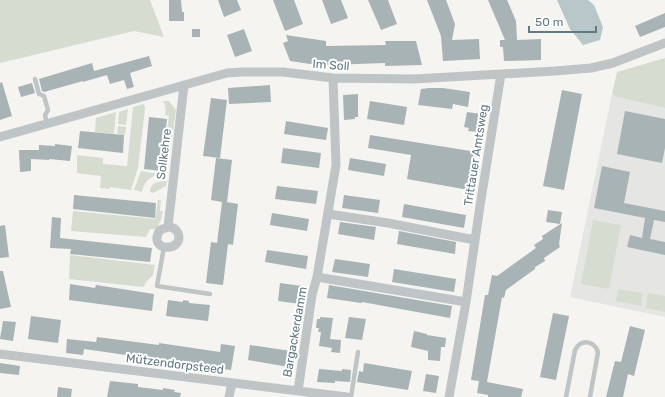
<svg xmlns="http://www.w3.org/2000/svg" width="665" height="397" font-family="Rubik,sans-serif">
<style>
.built{fill:#e5e6e4}
.green{fill:#d7dcd1}
.water{fill:#b8c7c9}
.building{fill:#a8b3b6}
.lines{fill:none;stroke-linecap:round;stroke-linejoin:round}
.lane{stroke:#bfc5c7;stroke-width:4.5}
.street{stroke:#bfc5c7;stroke-width:9}
.labels{text-anchor:middle;dominant-baseline:central;stroke-width:4;stroke-linejoin:round;paint-order:stroke}
.street-label{font-size:12px;fill:#627983;stroke:#fff}
</style>
<rect width="100%" height="100%" fill="#f5f4f0"/>
<path class="built" d="M612 94 617 97 665 108V317L570 297Z"/>
<path class="green" d="M0 0H150L164 37 134 31 0 63Z
M665 58V108L617 97 612 94 617 72Z
M163 101H169L176 110 167 174H161L169 116 165 115C166 110 166 106 163 101Z
M144 104 145 109 138 168 131 190 110 187 109 189 100 188 101 176 77 173V155L103 158V164L127 166 133 107Z
M128 109 126 125 118 124 119 112Z
M116 112 114 134 95 132 96 118Z
M118 126 126 127 125 135 117 134Z
M141 171 159 174C149 177 144 182 142 192L134 190Z
M162 181H167L166 186 153 193 150 192C150 185 155 182 162 181Z
M158 200H161L160 211H163L161 220 156 229H150L146 237 71 231 73 211 155 219Z
M593 220 621 225 609 289 581 284Z
M70 255 155 265 153 275 146 282 144 287 69 279Z
M618 289 643 293 641 306 616 301Z
M648 293 665 296V312L646 308Z"/>
<path class="water" d="M557 0H588L594 5 603 27 600 40 583 45 570 29Z"/>
<path class="building" d="M169 0H181L182 12H184V21H169Z
M218 0H237L241 10 224 17Z
M273 0H294L303 24 285 31Z
M322 0H341L348 18 331 24Z
M368 0H388L397 24 381 30Z
M427 0H446L455 24 452 40 479 39 480 59 443 61 441 36Z
M488 0H507L516 21 517 40 541 39V60L504 61 503 47H500V40H505Z
M665 13V27L640 37 635 26Z
M192 29H200V37H192Z
M244 29 252 51 235 57 227 35Z
M286 35 326 41V46L386 45 385 41H416L422 65 385 66V63L329 65 324 66 290 61 283 43 288 41Z
M149 56 152 66 130 73 134 87 127 89 124 80 110 84 107 75 83 82V81L44 92 42 91 39 79 92 63 94 71Z
M2 82 12 116 0 120V83Z
M32 83 35 93 21 97 18 87Z
M270 85 271 102 229 104 228 88Z
M429 88H443L470 92 468 107 453 104 452 109 418 105 421 89Z
M562 90 582 94 564 190 543 186Z
M358 94V117H355V119L344 120 343 95Z
M211 98 227 100 220 158 203 156Z
M370 101 407 107 404 125 367 119Z
M625 111 665 119V148L662 163 617 154Z
M467 112 481 114 478 132 468 131 469 128 464 127Z
M149 117 167 119 161 171 144 169Z
M286 121 328 128 326 140 284 134Z
M80 131 124 135 123 153 78 148Z
M370 135 477 152 475 165 473 164 469 190 407 179 411 155 368 148Z
M55 144 72 146 70 161 49 159V160L31 159V171L20 172 19 150H39V145L55 146Z
M283 148 321 153 319 168 281 163Z
M216 158 232 160 227 202 238 204 233 245 228 244 223 285 206 283 211 242 217 243 222 202 211 200Z
M350 158 386 164 384 176 348 170Z
M602 166 630 172 624 203 665 211V222L654 220 650 239 665 242V255L627 247 630 235 642 238 645 218 594 208Z
M277 186 318 191 316 204 275 199Z
M74 195 156 203 155 218 73 209Z
M344 195 380 200 378 213 342 208Z
M404 204 466 215 464 228 402 217Z
M548 210 562 212 560 224 546 222Z
M272 213 309 219 307 231 270 225Z
M52 217 61 218 60 238 152 248 150 262 70 254 71 249 50 248Z
M340 222 376 227 374 240 338 234Z
M562 223 559 244 560 247 544 258 545 261 535 267V269L506 290 504 298 502 297 487 382 523 389 521 397H488V395L477 393 479 381 471 380 485 295H488L492 275 497 276 536 248 534 245 543 239 542 236Z
M5 225 9 257 0 258V226Z
M399 231 456 242 455 254 397 244Z
M267 250 308 256 306 269 265 262Z
M335 259 370 264 368 277 332 272Z
M394 269 456 279 454 292 392 282Z
M0 271H3L11 307 0 309Z
M280 283 302 286 300 304 278 301Z
M70 284 95 288 96 285 154 294 152 311 69 300Z
M329 285 452 306 450 318 362 302 361 303 327 298Z
M168 300 183 302V300L189 301V303L210 305 208 321 166 316Z
M553 313 569 316 556 380 540 377Z
M31 316 61 320 58 343 28 339Z
M320 317 333 318 330 339 341 340 340 353 331 352 332 348 319 346 321 332H318L319 328H316L317 319H320Z
M349 317 366 319 362 340 345 338Z
M3 321 16 322 13 341 0 339Z
M630 326 645 330 634 376 628 374 623 397H606L615 361 621 362Z
M414 331 427 334V335L446 338 445 347H441L440 361 428 360V351L411 347Z
M97 337 159 345V343L220 352 221 344 235 346 231 370 84 349 83 355 66 353 67 339 96 342Z
M250 345 291 351 289 367 248 360Z
M0 363 20 366 19 375 0 373Z
M364 363 412 371 408 390 357 382 359 371 363 372Z
M319 369 342 371V369L351 370 350 382 335 381V383L317 382Z
M426 374 439 376 436 393 423 391Z
M110 381 138 384V387L163 390V388L175 390 174 392 181 393 180 397H107Z
M58 387 72 389 71 397H57Z"/>
<g class="lines">
<path class="lane" d="M35 79 39 94 44 96 48 110 45 115 47 124
M164 247 157 286 210 294
M351 397 358 352
M566 397 575 350C581 339 594 340 598 352L590 397"/>
<path class="street" d="M0 137 227 73 242 72H283L333 78 414 79 555 71 591 68 613 63 665 43
M328 214 388 223 475 240
M168 227C172 227 176 229 178 233 185 253 146 252 160 230L168 227 184 85
M317 277 466 302
M0 354 347 397
M298 391 312 295 317 277 336 165 333 78
M229 397 232 383
M449 397 466 302 480 206 501 74"/>
</g>
<g class="labels">
<g class="street-label">
<text transform="translate(331 65) rotate(4)">Im Soll</text>
<text transform="translate(164 154) rotate(-83)">Sollkehre</text>
<text transform="translate(476 155) rotate(-81)">Trittauer Amtsweg</text>
<text transform="translate(295 332) rotate(-80)">Bargackerdamm</text>
<text transform="translate(175 364) rotate(7)">Mützendorpsteed</text>
</g>
</g>
<path d="M529 26v6h67v-6" fill="none" stroke="#627983" stroke-width="2"/>
<text x="535" y="26" font-size="12" fill="#627983" stroke="#ffffff" stroke-width="3" paint-order="stroke">50 m</text>
</svg>
